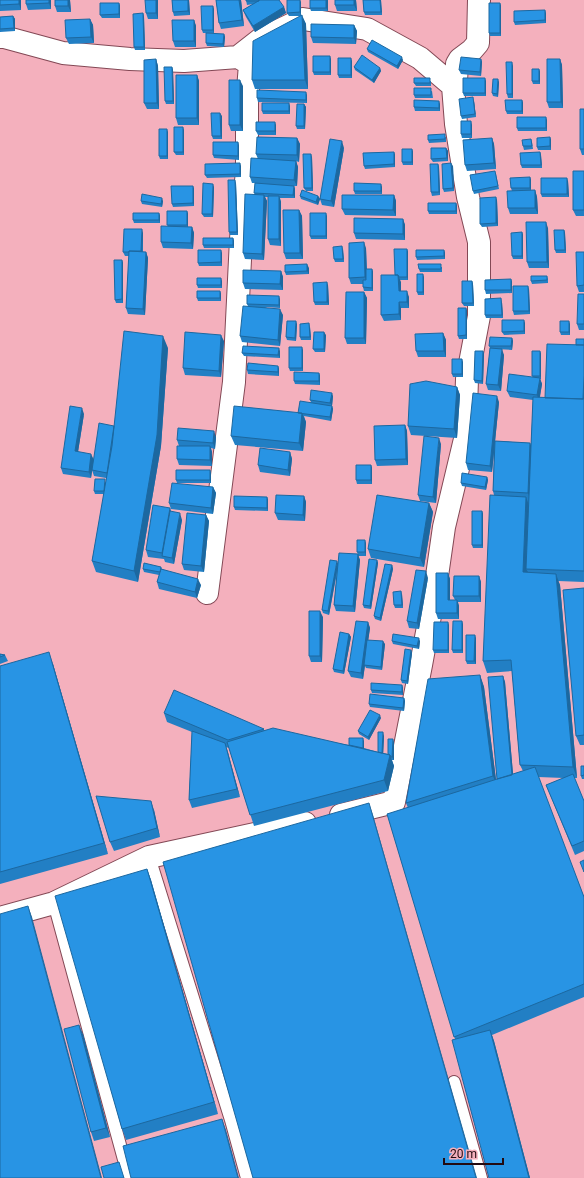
<svg xmlns="http://www.w3.org/2000/svg" width="584" height="1178" font-family="Roboto,sans-serif">
<style>
.lines{fill:none;stroke-linecap:round;stroke-linejoin:round}
.lane-casing{stroke:#834855;stroke-width:14}
.street-casing{stroke:#834855;stroke-width:24}
.lane{stroke:#fff;stroke-width:12}
.street{stroke:#fff;stroke-width:22}
.wall{fill:#227fc4}
.shaded-wall{fill:#1c68a0}
.building{fill:#2894e4;stroke:#1c68a0}
</style>
<rect width="100%" height="100%" fill="#f4b0bd"/>
<g class="lines">
<defs>
<path id="lane" d="M149 857 231 1120 247 1178
M54 903 129 1178
M454 1082 481 1178"/>
<path id="street" d="M0 37H4L63 53 130 59 184 61 238 57 261 39 303 19 367 29 420 58 453 86 456 124 468 197 479 242V316L467 379 465 439 444 527 436 583 421 665 394 802 341 815
M453 86 456 81 457 64 460 59 472 50 478 43 479 0
M207 593 234 382 241 239 247 170V103L250 64 238 57
M0 918 54 903 149 857 305 823"/>
</defs>
<use href="#lane" class="lane-casing"/>
<use href="#street" class="street-casing"/>
<use href="#lane" class="lane"/>
<use href="#street" class="street"/>
</g>
<path class="wall" d="M0 0H21V10L0 11Z
M51 0V9L28 10 26 4Z
M55 0H70L71 12H57L55 6Z
M158 0V19H148L146 13Z
M172 0H189L190 15 174 16 173 12Z
M216 0H241L244 26 221 29 219 23Z
M246 0H259L284 7 286 13 255 32 246 17 243 10 253 4 247 5Z
M328 0V11H311L310 8Z
M335 0H356L357 11H337L335 5Z
M363 0H381L382 15H365L364 12Z
M301 2V15L306 24 308 89H255L252 80 301 16H289L287 13Z
M119 3 120 6V18H102L100 15Z
M500 3 501 6V36H490L489 33Z
M214 9V33H203L202 30Z
M545 10 546 14V23L515 25 514 22Z
M143 13 144 17 145 50H135L134 47Z
M13 16 15 19V31L0 32V17Z
M90 19 93 25 94 43 69 44 66 38Z
M194 20 196 26V47H175L173 41Z
M354 25 357 31 356 44 313 43 311 37Z
M224 34 225 37 224 47 207 46 206 43Z
M367 49 403 60 398 69 368 52Z
M156 59 158 66 159 109H147L144 103Z
M331 59V75H314L313 72Z
M481 59 482 62 481 76 461 74 459 70Z
M560 59 562 65 563 108H549L547 102Z
M352 61V78H339L338 75Z
M513 66V98H508L507 94Z
M172 67 173 70 174 104H166L165 101Z
M354 67 380 68 381 71 374 83 355 70Z
M539 69 540 72V84H533L532 81Z
M197 75 199 81V125H178L176 118Z
M431 81V86H416L414 83Z
M486 81V96H464L463 93Z
M499 82 498 97 493 96 492 93Z
M243 86V131H231L229 125Z
M432 91 433 98H415L414 95Z
M307 95V103L258 102 257 98Z
M522 100 523 103V114H507L506 111Z
M474 101 476 117 462 119 461 116Z
M304 104 306 107 305 129H297L296 126Z
M440 104V111H415L414 107Z
M290 106V114H263L262 111Z
M584 109V155H582L580 149Z
M222 116V139H213L212 136Z
M547 120V131H518L517 128Z
M276 125V135H258L256 131Z
M472 125V138H462L461 134Z
M184 130V155H176L174 152Z
M168 132V159H160L159 156Z
M446 137V142L429 143 428 140Z
M550 137 551 140V150H538L537 147Z
M297 138 300 144 299 162 296 161 298 167 297 186H294L295 189V198H280L281 202V246L270 245 268 239V197H265L267 201 264 260 245 259 243 253 255 194 254 193 255 183H252L250 177 258 159 256 154Z
M492 138 494 144 496 169 467 171 465 165Z
M531 139 532 142 533 149 524 150 523 146Z
M238 142 239 146V160L214 158 213 155Z
M344 148 334 207 322 205 320 199Z
M446 148 448 151V161L433 162 431 159Z
M412 149 413 152V165H403L402 162Z
M394 152 395 155V167L365 169 364 166Z
M540 152 541 155 542 168H522L521 165Z
M312 157 313 191H306L304 188Z
M438 164 439 167 440 195 432 196 431 192Z
M241 166V177L207 178 205 175Z
M453 166 454 191 444 192 443 189Z
M584 171V216H576L573 210Z
M496 174 499 189 474 194 473 191Z
M530 177 531 180V191L535 190 537 197 538 214H510L508 208 512 191 511 188Z
M568 181 569 197H542L541 194Z
M236 183 238 235H230L229 232Z
M193 186 194 189V206L173 207 172 204Z
M214 187 213 217H204L202 214Z
M382 187V194H355L354 191Z
M394 195 396 201V216L345 215 342 209Z
M300 196H318L320 199 318 205 301 199Z
M497 200 498 226 482 227 480 224Z
M141 201H163L162 207 142 204Z
M456 203 457 206V214H429L428 211Z
M299 210 302 216 303 259H286L284 253Z
M187 211 188 214V227H192L194 233 193 249 163 248 161 242 168 226 167 225Z
M159 213 160 216V223H134L133 220Z
M327 216V239H311L310 236Z
M403 219 405 225V240L356 239 354 233Z
M548 228 549 268H529L527 262Z
M564 230 565 233 566 253H556L555 250Z
M522 232 523 235V259H513L512 256Z
M143 233V252H146L148 258 145 315 128 314 126 308 129 256H125L123 252Z
M233 238 234 241V248H204L203 245Z
M366 248 367 269H372L373 272V291H364L363 287V284H351L349 278Z
M343 249 344 262H335L334 259Z
M407 249 408 252V280H400L401 291 409 297V308H401V320L384 321 381 315 395 275Z
M444 250 445 253V259L417 260 416 257Z
M584 252V292H579L577 286Z
M222 253V266H199L198 263Z
M122 260 123 263V303H116L115 300Z
M442 267V272H420L419 269Z
M309 268V274L286 275 285 272Z
M281 271 283 277V290L245 289 243 283Z
M547 276 548 279V283L532 284 531 281Z
M424 277V295H418L417 292Z
M511 279 512 282V293L486 294 485 290Z
M222 281V288H198L197 285Z
M472 281 473 284 474 306H464L462 303Z
M328 285 329 305H315L314 302Z
M529 289 530 314 514 315 513 311Z
M220 291 221 294V301H198L197 298Z
M364 292 367 298 366 344H347L345 338Z
M584 294V330H579L577 324Z
M280 299V308L265 307 283 315 280 346 242 342 240 336 248 306 247 304Z
M502 302 503 318H486L485 315Z
M466 308 467 311V339H459L458 336Z
M525 323V334L504 335 502 332Z
M297 324 296 341 287 340 286 337Z
M570 324V335H561L560 332Z
M310 327 311 340H301L300 337Z
M443 333 446 340V357H418L416 351Z
M326 335 325 352H315L313 349Z
M512 338 513 341 512 350 497 349 504 355 501 391 488 390 486 384 490 348 489 346Z
M584 339V582L558 581 560 585 577 778H574L584 801V851L575 855 546 785 564 778 538 777 584 897V997L492 1035 494 1041 530 1178H489L455 1039 387 814 408 808 406 803 480 675 484 687 496 780 497 779 503 676 505 682 513 774 523 771 520 765 512 671 487 673 483 661 494 495 493 491 494 453 492 472 468 470 466 463 499 402 495 441 530 443 531 446 533 400 510 397 507 391 533 377 532 376 540 351 541 354V379H540L542 384 540 397 545 398 576 345Z
M224 341 221 377 185 375 183 368Z
M168 348 161 446 138 582 96 572 92 561 104 494H95L94 491 106 482V478L94 476 92 470 91 478 63 474 61 468 84 414 78 452 94 460 114 426Z
M303 350V371H290L289 368Z
M280 351V358L244 356 242 353Z
M483 351 484 354 483 384 475 383 474 380Z
M463 362V377H453L452 374Z
M278 366 279 369V376L248 374 247 370Z
M319 373 320 376V385L295 384 294 381Z
M457 387 460 395 457 438 411 435 408 426Z
M333 396 332 406 333 409 331 421 304 416 306 422 303 451 235 445 231 436 298 413 311 402 310 400Z
M405 425 407 431 408 465 377 466 375 460Z
M216 437 215 449 211 448 212 452V466L179 465 177 459 179 446 177 440Z
M441 444 436 503 420 501 418 495Z
M290 452 292 459 290 476 260 472 258 465Z
M371 465 372 468V484H357L356 480Z
M210 470 211 474V483H177L176 480Z
M487 477 488 480 486 490 462 486 461 483Z
M213 487 216 493 213 514 171 509 169 503Z
M304 496 306 502 305 521 278 520 275 513Z
M267 497 268 500V511L235 510 234 507Z
M429 503 433 512 424 567 371 558 368 549Z
M482 511 483 514V548H473L472 545Z
M171 512 182 520 174 564 165 562 164 559 148 557 146 550Z
M206 515 209 521 204 572 184 570 182 564Z
M366 543V556H358L360 560 355 612 336 611 334 605 337 573 329 615 323 613 322 610 338 562 358 554 357 552Z
M377 560 378 563 371 609 364 608 363 605Z
M392 565 393 569 381 621 375 619 374 616Z
M161 567 162 569 201 585 197 598 159 589 157 582 159 575 144 572 143 569Z
M448 573 450 579V600H455L453 596 479 576 481 582V602H458L459 606V619H438L436 613Z
M428 578 419 629 409 628 407 621Z
M584 588V745H580L576 736Z
M402 594 403 608H395L394 605Z
M323 617 322 662H311L309 656Z
M462 621 463 625V653H453L452 650Z
M368 622 370 628 368 640 385 644 382 670 366 668 365 666 363 679 351 677 348 671Z
M449 625V653H434L433 650Z
M349 634 351 637 344 674 334 672 333 669Z
M476 638V664H467L466 661Z
M392 641H420L419 649 393 644Z
M411 650 412 653 408 684 402 683 401 680Z
M0 654 5 655 8 661 0 664Z
M53 664 108 854 0 884V666Z
M402 685 403 688V695L372 693 371 690Z
M404 698 405 701 404 711 370 707 369 704Z
M164 713 264 729V730L349 745 364 741V748L378 752 384 736 383 753 388 754 394 742V760H392L394 766 388 791 254 826 229 748 226 747 240 797 192 808 189 800 192 732 167 722Z
M381 718 369 740 359 734 358 731Z
M584 766V779H582L581 776Z
M154 810 160 837 114 851 110 842Z
M147 869 151 880 218 1114 126 1140 122 1129Z
M83 1034 110 1137 94 1141 91 1132Z"/>
<path class="shaded-wall" d="M19 0H21V10L19 4Z
M49 0H51V9L49 3Z
M68 0H70L71 12 68 6Z
M156 0H158V19L156 13Z
M188 0H189L190 15 188 11Z
M239 0H241L244 26 242 20Z
M300 0 301 2V16L300 12Z
M326 0H328V11L326 8Z
M354 0H356L357 11 354 5Z
M380 0H381L382 15 381 12Z
M119 3 120 6V18L119 14Z
M500 3 501 6V36L500 33Z
M213 6 214 9V33L213 30Z
M284 7 286 13 255 32 253 26Z
M545 10 546 14V23L545 20Z
M143 13 144 17 145 50 144 47Z
M302 15 306 24 308 89 305 80Z
M13 16 15 19V31L14 28Z
M90 19 93 25 94 43 91 37Z
M194 20 196 26V47L194 41Z
M354 25 357 31 356 44 354 38Z
M224 34 225 37 224 47 223 44Z
M330 56 331 59V75L330 72Z
M402 57 403 60 398 69 397 66Z
M351 58 352 61V78L351 75Z
M156 59 158 66 159 109 157 103Z
M481 59 482 62 481 76 480 72Z
M560 59 562 65 563 108 561 102Z
M512 62 513 66V98L512 94Z
M172 67 173 70 174 104 173 101Z
M380 68 381 71 374 83 372 80Z
M539 69 540 72V84L539 81Z
M197 75 199 81V125L197 118Z
M485 78 486 81V96L485 93Z
M498 79 499 82 498 97 497 94Z
M240 80 243 86V131L240 125Z
M306 92 307 95V103L306 100Z
M473 97 474 101 476 117 475 114Z
M522 100 523 103V114L522 111Z
M439 101 440 104V111L439 108Z
M289 103 290 106V114L289 111Z
M304 104 306 107 305 129 304 126Z
M220 113 222 116V139L221 136Z
M546 117 547 120V131L546 128Z
M471 121 472 125V138L471 134Z
M275 122 276 125V135L275 131Z
M183 127 184 130V155L183 152Z
M167 129 168 132V159L167 156Z
M550 137 551 140V150L550 146Z
M297 138 300 144 299 162 297 155Z
M492 138 494 144 496 169 494 163Z
M342 141 344 148 334 207 331 201Z
M238 142 239 146V160L238 156Z
M446 148 448 151V161L447 158Z
M412 149 413 152V165L412 162Z
M394 152 395 155V167L394 164Z
M540 152 541 155 542 168 541 165Z
M311 154 312 157 313 191 312 188Z
M296 161 298 167 297 186 294 180Z
M240 163 241 166V177L240 174Z
M451 163 453 166 454 191 453 188Z
M438 164 439 167 440 195 439 192Z
M530 177 531 180V191L530 188Z
M567 178 568 181 569 197 567 194Z
M235 180 236 183 238 235 237 232Z
M213 184 214 187 213 217 212 214Z
M381 184 382 187V194L381 191Z
M193 186 194 189V206L193 203Z
M294 186 295 189V198L293 195Z
M535 190 537 197 538 214 535 208Z
M264 195 267 201 264 260 262 254Z
M394 195 396 201V216L393 210Z
M279 196 281 202V246L279 239Z
M318 196 320 199 318 205 316 202Z
M496 197 497 200 498 226 496 223Z
M162 198 163 201 162 207 161 204Z
M456 203 457 206V214L456 211Z
M299 210 302 216 303 259 300 253Z
M187 211 188 214V228L187 225Z
M159 213 160 216V223L159 220Z
M326 213 327 216V239L326 236Z
M403 219 405 225V240L403 234Z
M546 222 548 228 549 268 547 262Z
M192 227 194 233 193 249 191 243Z
M142 229 143 233 142 256 141 252Z
M564 230 565 233 566 253 565 250Z
M522 232 523 235V259L522 256Z
M233 238 234 241V248L233 245Z
M364 242 366 248 367 283 365 277Z
M342 246 343 249 344 262 343 259Z
M407 249 408 252V280L407 277Z
M221 250 222 253V266L221 262Z
M444 250 445 253V259L444 256Z
M146 252 148 258 145 315 143 309Z
M122 260 123 263V303L122 299Z
M307 264 309 268V274L307 271Z
M372 269 373 272V291L372 288Z
M281 271 283 277V290L280 284Z
M423 274 424 277V295L423 292Z
M398 275 401 282V297L399 291Z
M221 278 222 281V288L221 285Z
M511 279 512 282V293L511 290Z
M472 281 473 284 474 306 473 303Z
M327 282 328 285 329 305 327 302Z
M528 286 529 289 530 314 529 311Z
M220 291 221 294V301L220 298Z
M407 291 409 297V308L407 302Z
M364 292 367 298 366 344 364 338Z
M279 296 280 299V308L279 305Z
M501 298 502 302 503 318 502 315Z
M399 302 401 308V320L399 314Z
M466 308 467 311V339L466 335Z
M280 309 283 315 280 346 278 340Z
M524 320 525 323V334L524 331Z
M296 321 297 324 296 341 295 338Z
M569 321 570 324V335L569 332Z
M309 323 310 327 311 340 310 337Z
M324 332 326 335 325 352 324 349Z
M443 333 446 340V357L444 351Z
M221 335 224 341 221 377 219 371Z
M163 336 168 348 161 446 138 582 134 571Z
M512 338 513 341 512 350 511 346Z
M302 347 303 350V371L302 368Z
M279 348 280 351V358L278 355Z
M502 349 504 355 501 391 498 385Z
M483 351 484 354 483 384 482 381Z
M540 351 541 354V379L540 376Z
M462 359 463 362V377L462 374Z
M278 366 279 369V376L278 372Z
M319 373 320 376V385L319 381Z
M584 376V403L583 400Z
M540 378 542 384 539 401 537 395Z
M457 387 460 395 457 438 454 429Z
M332 393 333 396 332 406 330 403Z
M497 396 499 402 492 472 490 466Z
M332 406 333 409 331 421 330 417Z
M82 408 84 414 77 458 75 451Z
M302 413 306 422 303 451 299 443Z
M405 425 407 431 408 465 406 459Z
M214 431 216 437 215 449 213 443Z
M439 438 441 444 436 503 433 497Z
M530 443 533 451 531 501 528 493Z
M210 446 212 452V466L210 460Z
M290 452 292 459 290 476 288 470Z
M91 454 94 460 91 478 89 472Z
M371 465 372 468V484L371 480Z
M210 470 211 474V483L210 480Z
M487 477 488 480 486 490 485 487Z
M213 487 216 493 213 514 211 508Z
M304 496 306 502 305 521 303 515Z
M267 497 268 500V511L267 508Z
M526 497 530 508 526 569 528 572 527 583 523 572Z
M429 503 433 512 424 567 420 558Z
M170 508 172 514 163 556 162 553Z
M482 511 483 514V548L482 545Z
M180 513 182 520 174 564 172 558Z
M206 515 209 521 204 572 201 566Z
M365 540 366 543V556L365 552Z
M358 554 360 560 355 612 353 606Z
M377 560 378 563 371 609 370 606Z
M337 561 338 564 329 615 328 611Z
M392 565 393 569 381 621 380 618Z
M426 571 428 578 419 629 417 623Z
M448 573 450 579V606L448 600Z
M556 574 560 585 577 778 573 767Z
M479 576 481 582V602L479 596Z
M198 579 201 585 197 598 195 592Z
M401 591 402 594 403 608 402 605Z
M457 600 459 606V619L457 613Z
M320 611 323 617 322 662 320 656Z
M462 621 463 625V653L462 650Z
M368 622 370 628 363 679 361 673Z
M448 622 449 625V653L448 650Z
M349 634 351 637 344 674 343 671Z
M475 635 476 638V664L474 661Z
M419 638 420 641 419 649 417 646Z
M383 641 385 644 382 670 381 667Z
M411 650 412 653 408 684 407 681Z
M49 652 53 664 108 854 104 843Z
M480 675 484 687 497 787 493 776Z
M503 676 505 682 514 785 512 779Z
M402 685 403 688V695L402 692Z
M404 698 405 701 404 711 403 708Z
M380 715 381 718 369 740 368 737Z
M383 732 384 736 383 760 382 756Z
M363 738 364 741V752L363 749Z
M393 739 394 742V760L392 757Z
M225 743 228 752 240 797 237 789Z
M390 755 394 766 388 791 384 780Z
M151 801 154 810 160 837 157 828Z
M369 803 373 815 477 1178H476Z
M147 869 151 880 218 1114 214 1102Z
M28 906 32 917 102 1178H101Z
M79 1025 83 1034 110 1137 106 1128Z
M490 1030 494 1041 530 1178H529Z
M222 1119 226 1130 239 1178H238Z"/>
<path class="building" d="M0 0H19V4L0 5Z
M26 0H49V3L26 4Z
M55 0H68V6H55Z
M145 0H156V13H146Z
M172 0H188V11L173 12Z
M216 0H239L242 20 219 23Z
M246 0H258L259 1H246Z
M260 0H279L284 7 253 26 243 10Z
M287 0H300V12L287 13Z
M310 0H326V8H310Z
M335 0H354V5H335Z
M363 0H380L381 12H364Z
M100 3H119V14L100 15Z
M489 3H500V33H489Z
M201 6H213V30H202Z
M545 10V20L514 22V11Z
M143 13 144 47H134L133 14Z
M302 15 305 80H252L253 41Z
M13 16 14 28 0 29V17Z
M90 19 91 37 66 38 65 20Z
M172 20H194V41H173Z
M311 24 354 25V38L311 37Z
M206 33 224 34 223 44 206 43Z
M372 40 402 57 397 66 367 49Z
M362 55 380 68 372 80 354 67Z
M313 56H330V72H313Z
M461 57 481 59 480 72 459 70Z
M338 58H351V75H338Z
M156 59 157 103H144V60Z
M547 59H560L561 102H547Z
M506 62H512V94H507Z
M164 67H172L173 101H165Z
M532 69H539V81H532Z
M176 75H197V118H176Z
M414 78H430V83H414Z
M463 78H485V93H463Z
M493 79H498L497 94 492 93Z
M229 80H240V125H229Z
M414 88H431V95H414Z
M257 90 306 92V100L257 98Z
M473 97 475 114 461 116 459 99Z
M414 100 439 101V108L414 107Z
M505 100H522V111H506Z
M262 103H289V111H262Z
M297 104H304V126H296Z
M580 109H584V149H580Z
M211 113H220L221 136H212Z
M517 117H546V128H517Z
M461 121H471V134H461Z
M256 122H275V131H256Z
M174 127H183V152H174Z
M159 129H167V156H159Z
M445 134V139L428 140V135Z
M257 137 297 138V155L256 154Z
M550 137V146L537 147V138Z
M492 138 494 163 465 165 463 140Z
M330 139 342 141 331 201 320 199Z
M531 139 532 146H523L522 140Z
M213 142H238V156L213 155Z
M431 148H446L447 158 431 159Z
M402 149H412V162H402Z
M394 152V164L364 166 363 153Z
M540 152 541 165H521L520 153Z
M303 154H311L312 188H304Z
M251 158 296 161 294 180 250 177Z
M240 163V174L205 175V164Z
M451 163 453 188 443 189 442 164Z
M430 164H438L439 192H431Z
M495 171 498 186 473 191 470 175Z
M573 171H584V210H573Z
M530 177V188H511L510 178Z
M541 178H567V194H541Z
M228 180H235L237 232H229Z
M203 183 213 184 212 214H202Z
M255 183 294 186 293 195 254 193Z
M354 183 381 184V191H354Z
M171 186H193V203L172 204Z
M302 190 318 196 316 202 300 196Z
M535 190V208H508L507 191Z
M142 194 162 198 161 204 141 201Z
M245 194 264 195 262 254 243 253Z
M342 195H394L393 210 342 209Z
M268 196H279V239H268Z
M496 197V223L480 224V198Z
M428 203H456V211H428Z
M283 210H299L300 253H284Z
M167 211H187V225H167Z
M133 213H159V220H133Z
M310 213H326V236H310Z
M354 218 403 219V234L354 233Z
M526 222H546L547 262H527Z
M161 226 192 227 191 243 161 242Z
M124 229H142L141 251H129V252H123Z
M554 230H564L565 250H555Z
M522 232V256H512L511 233Z
M203 238H233V245H203Z
M364 242 365 277 349 278V243Z
M342 246 343 259H334L333 247Z
M394 249H407V277H399L398 275H395Z
M198 250H221V262L198 263Z
M416 250H444V256L416 257Z
M129 251 146 252 143 309 126 308Z
M576 252H584V285L577 286Z
M114 260H122V299L115 300Z
M307 264V271L285 272V265Z
M418 264H441V269H419Z
M366 269H372V288L363 287V280H366Z
M243 270 281 271 280 284 243 283Z
M417 274H423V292H417Z
M381 275H398L399 291H407V302H399V314L381 315Z
M531 276H547V280L531 281Z
M197 278H221V285H197Z
M511 279V290H485V280Z
M462 281H472L473 303H462Z
M327 282V302H314L313 283Z
M513 286H528L529 311H513Z
M197 291H220V298H197Z
M346 292H364V338H345Z
M578 294H584V324H577Z
M247 295 279 296V305L247 304Z
M501 298 502 315H485V299Z
M243 306 280 309 278 340 240 336Z
M458 308H466V335L458 336Z
M502 320H524V331L502 332Z
M287 321H296L295 338 286 337Z
M560 321H569V332H560Z
M309 323 310 337H300V324Z
M124 331 163 336 157 435 134 571 92 561 112 446Z
M185 332 221 335 219 371 183 368Z
M314 332H324V349H313Z
M443 333 444 351H416L415 334Z
M490 337 512 338 511 346H489Z
M576 339H584V345H576Z
M547 344 584 345V376L583 399 545 398Z
M243 346 279 348 278 355 242 353Z
M289 347H302V368H289Z
M490 348 502 349 498 385 486 384Z
M475 351H483L482 381 474 380Z
M532 351H540V376H532Z
M452 359H462V374H452Z
M248 363 278 366V372L247 370Z
M294 372 319 373V381H294Z
M509 374 540 378 537 395 507 391Z
M426 381 457 387 454 429 408 426 410 384Z
M311 390 332 393 330 403 310 400Z
M473 393 497 396 490 466 466 463Z
M533 397 584 399V571L526 569Z
M300 401 332 406 330 417 298 413Z
M70 406 82 408 75 451 91 454 89 472 61 468Z
M234 406 302 413 299 443 231 436Z
M99 423 114 426 107 473 92 470Z
M405 425 406 459 375 460 374 426Z
M178 428 214 431 213 443 177 440Z
M424 436 439 438 433 497 418 495Z
M495 441 530 443 528 493 493 491Z
M177 446H210V460L177 459Z
M260 448 290 452 288 470 258 465Z
M356 465H371V480H356Z
M176 470H210V480H176Z
M462 473 487 477 485 487 461 483Z
M95 479H105L104 491H94Z
M172 483 213 487 211 508 169 503Z
M276 495 304 496 303 515 275 513Z
M377 495 429 503 420 558 368 549Z
M490 495 526 497 523 572 556 574 573 767 520 765 511 660 483 661Z
M234 496 267 497V508L234 507Z
M153 505 170 508 162 553 146 550Z
M170 511 180 513 172 558 162 556Z
M472 511H482V545H472Z
M187 513 206 515 201 566 182 564Z
M357 540H365V552H357Z
M339 553 358 554 353 606 334 605Z
M369 559 377 560 370 606 363 605Z
M330 560 337 561 328 611 322 610Z
M144 563 161 567 160 572 143 569Z
M385 564 392 565 380 618 374 616Z
M161 569 198 579 195 592 157 582Z
M416 570 426 571 417 623 407 621Z
M436 573H448V600H457V613H436Z
M454 576H479V596H453Z
M584 588V735L576 736 563 590Z
M401 591 402 605H394L393 592Z
M309 611H320V656H309Z
M356 621 368 622 361 673 348 671Z
M453 621H462V650H452Z
M434 622H448V650H433Z
M340 632 349 634 343 671 333 669Z
M393 634 419 638 417 646 392 641Z
M466 635H475L474 661H466Z
M367 640 383 641 381 667 364 665Z
M405 649 411 650 407 681 401 680Z
M49 652 104 843 0 872V666Z
M0 654 5 655 0 657Z
M480 675 493 776 406 803 428 679Z
M503 676 512 775 497 779 488 677Z
M371 683 402 685V692L371 690Z
M174 690 264 729 228 740 164 713Z
M370 694 404 698 403 708 369 704Z
M370 710 380 715 368 737 358 731Z
M273 728 390 755 384 780 250 815 227 742Z
M192 731 225 743 237 789 189 800Z
M378 732H383L382 753 378 752Z
M349 738H363V748L349 745Z
M388 739H393L392 757H391L390 755 388 754Z
M581 766H584V775L581 776Z
M535 767 584 897V984L454 1037 387 814Z
M573 774 584 801V841L572 846 546 785Z
M96 796 151 801 157 828 110 842Z
M369 803 476 1178H253L163 862Z
M584 860V872L580 862Z
M147 869 214 1102 122 1129 55 896Z
M28 906 101 1178H0V914Z
M79 1025 106 1128 91 1132 64 1029Z
M490 1030 529 1178H489L452 1040Z
M222 1119 238 1178H131L123 1146Z
M119 1162 124 1178H104L101 1167Z"/>
<path d="M444 1158v6h59v-6" fill="none" stroke="#230b11" stroke-width="2"/>
<text x="450" y="1158" font-size="12" fill="#230b11" stroke="#f4b0bd" stroke-width="3" paint-order="stroke">20 m</text>
</svg>
